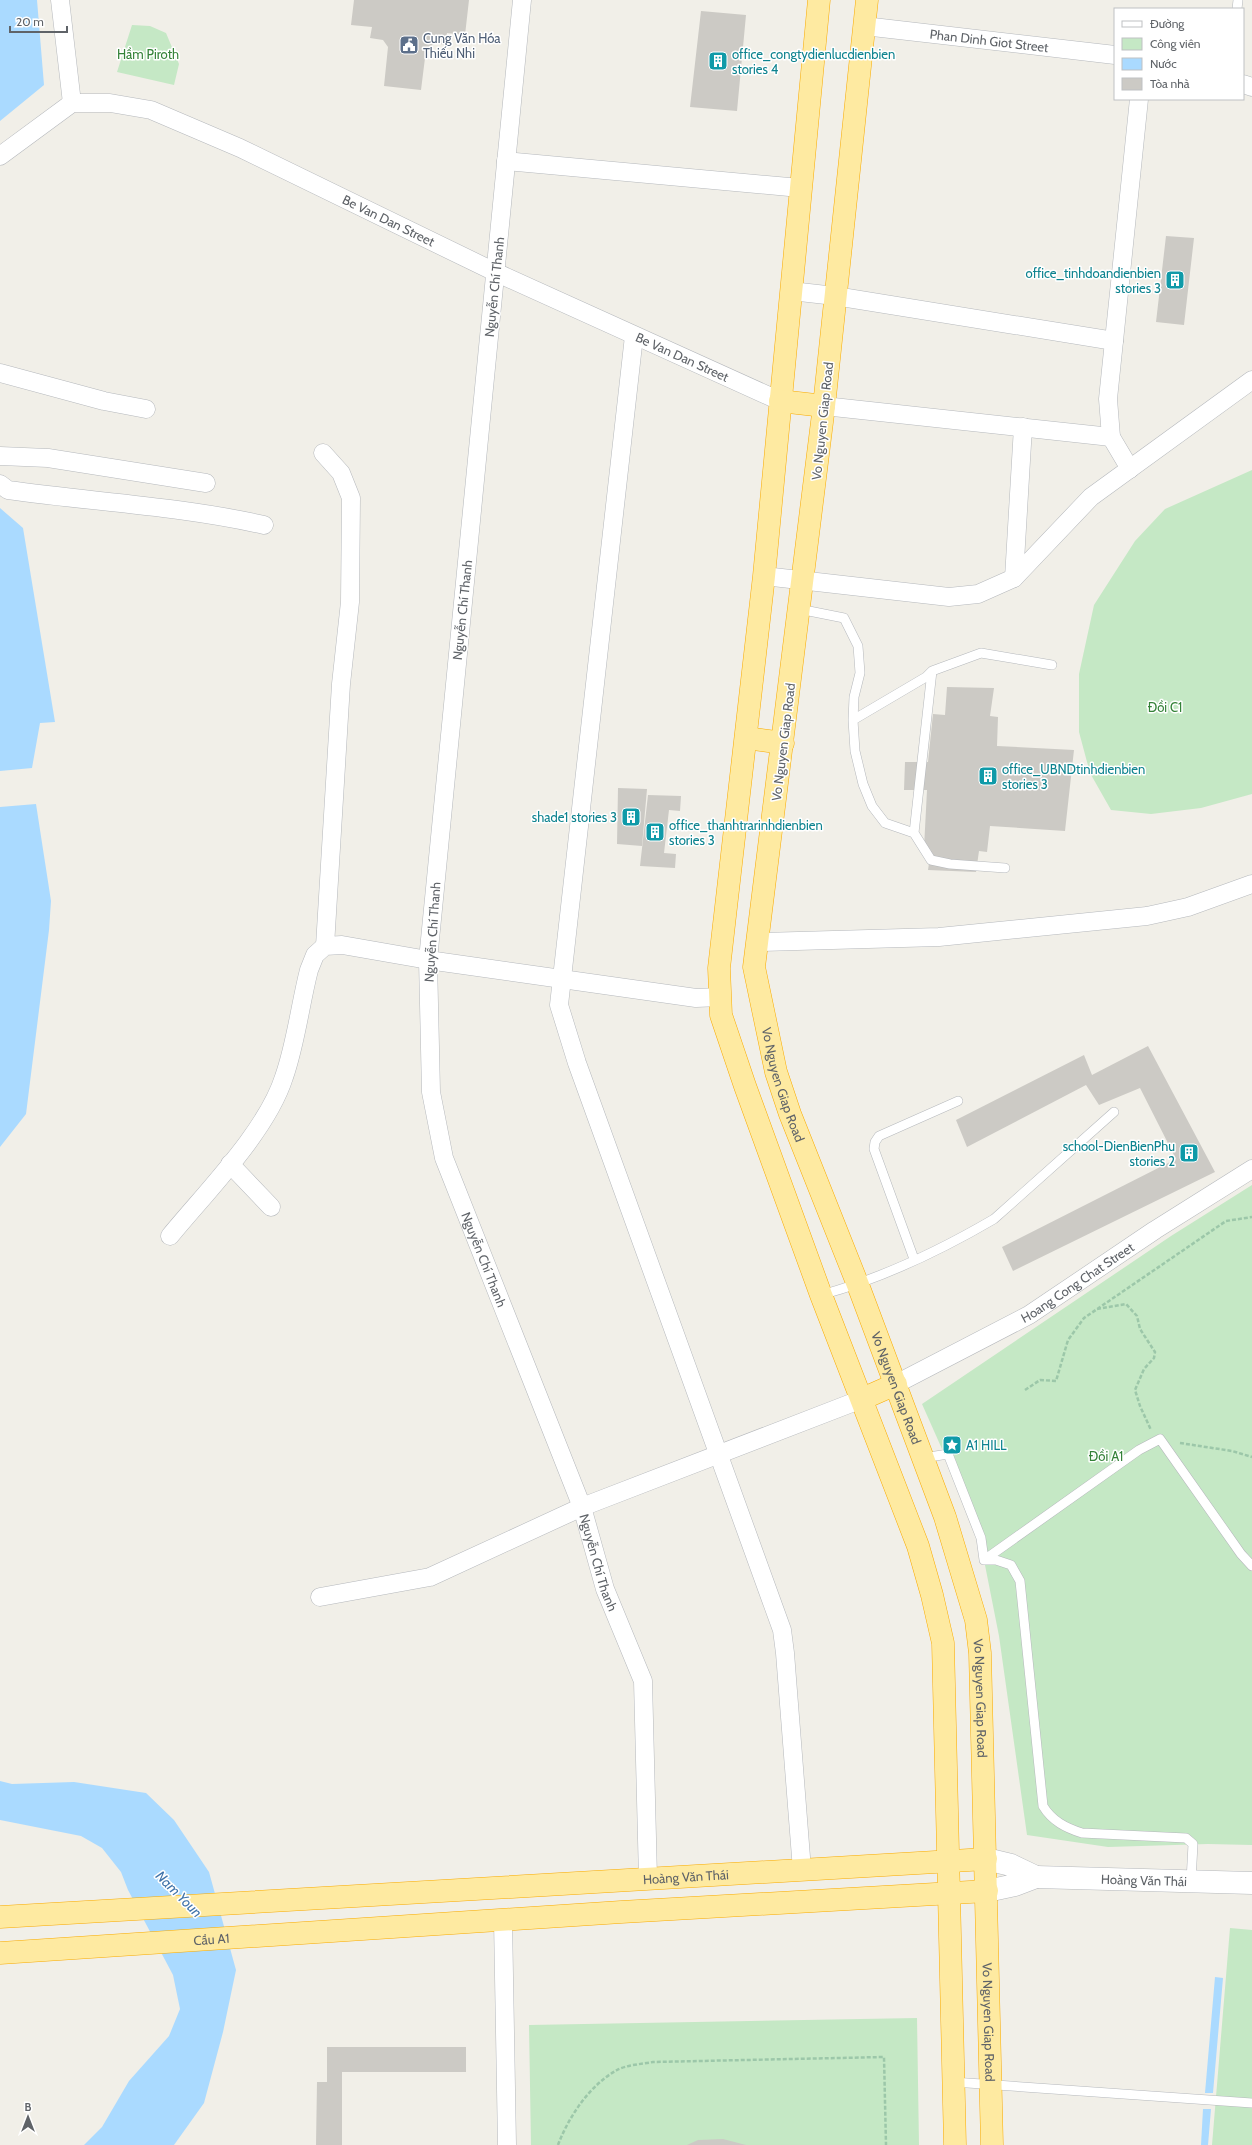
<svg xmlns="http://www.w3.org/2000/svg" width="1252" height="2145" font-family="Cabin,sans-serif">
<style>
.green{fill:#c5e8c5}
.water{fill:#aadaff}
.building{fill:#cccac5}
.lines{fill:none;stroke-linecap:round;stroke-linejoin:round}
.service-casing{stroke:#b5b8bc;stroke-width:10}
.minor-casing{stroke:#b5b8bc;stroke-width:19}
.tertiary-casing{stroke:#b5b8bc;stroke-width:23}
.trunk-casing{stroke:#f9ab00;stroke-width:23}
.path{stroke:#9cc7a9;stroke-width:2.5;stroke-dasharray:4 2;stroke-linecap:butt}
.service{stroke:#fff;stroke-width:9}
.minor{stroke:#fff;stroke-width:18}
.tertiary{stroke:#fff;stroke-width:22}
.trunk{stroke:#feeaa1;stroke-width:22}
.labels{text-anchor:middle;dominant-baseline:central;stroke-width:3;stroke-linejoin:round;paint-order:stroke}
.service-label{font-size:13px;fill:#4e5e75;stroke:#fff;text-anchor:start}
.street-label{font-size:13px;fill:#5f6368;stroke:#fff}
.park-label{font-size:13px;fill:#348238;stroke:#fff}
.culture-label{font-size:13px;fill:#0d838f;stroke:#fff;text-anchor:start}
.water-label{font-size:14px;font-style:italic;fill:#4174aa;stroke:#fff}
</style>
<rect width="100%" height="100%" fill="#f1efe8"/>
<path class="green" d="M132 25 150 26 166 33 179 64 174 85 117 72Z
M1252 470V794L1201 808 1151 814 1111 810 1090 773 1079 732V674L1094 605 1135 541 1165 509Z
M1252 1185V1845L1208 1844 1108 1847 1027 1835 999 1636 984 1560 974 1521 922 1404 1171 1236Z
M1230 1928 1252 1930V2145H1212Z
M917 2018 919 2145H531L529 2025Z"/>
<path class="water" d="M0 0H37L44 85 0 121Z
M0 508 23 528 55 722 40 723 32 768 0 771Z
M36 804 51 901 49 930 26 1114 0 1147V807Z
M0 1781 12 1784 74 1782 146 1793 174 1820 209 1872 236 1970 223 2032 204 2103 174 2145H84L102 2127 129 2081 169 2036 180 2009 173 1975 128 1890 121 1872 102 1848 81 1836 0 1820Z
M1215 1977 1223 1978 1213 2093H1205Z
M1203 2109H1211L1208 2145H1201Z"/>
<path class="building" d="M354 0H469L465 35 447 33 445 45 435 43 426 50 421 90 384 86 388 47 383 40 370 38 372 27 351 25Z
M701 11 746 15 737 111 690 107Z
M1166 236 1194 238 1184 325 1156 322Z
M947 687 994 688 990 716 998 717 997 746 1074 750 1065 831 990 826 987 852 979 851 976 872 928 870 931 850 924 848 927 790H904L905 762H928L933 714 945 715Z
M618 788 647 789 642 846 617 844Z
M648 795 681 796 680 811 669 810 664 853 676 854 675 868 640 866Z
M1148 1046 1215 1172 1013 1271 1002 1247 1176 1159 1140 1088 1099 1105 1086 1085 967 1147 956 1120 1084 1055 1092 1075Z
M327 2047H466V2072H342V2145H316L317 2082H327Z
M723 2139 746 2145H687L698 2140Z"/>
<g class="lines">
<defs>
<path id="service" d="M1237 9 1238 0
M799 609 844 618 858 646 860 673 854 697 853 720 855 751 863 784 872 806 885 823 914 833
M932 671 914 833 931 860 950 864 1005 868
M853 720 926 677 932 671 981 653 1052 665
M914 1259 874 1149 875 1142 879 1136 958 1101
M821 1295C880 1279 941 1250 994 1219L1114 1112
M923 1458 948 1454 981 1538 984 1560H996L1011 1565 1020 1581 1043 1806C1052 1821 1066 1828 1082 1833L1186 1838 1193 1844 1191 1881
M984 1560 1139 1450 1160 1439 1241 1554 1252 1566
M953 2082 1252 2103"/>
<g id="minor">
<path d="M60 0 72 103"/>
<path id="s1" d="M522 0 428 960 431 1092 444 1158 582 1507 605 1589 643 1681 648 1878"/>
<path id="s2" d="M864 26 1115 55"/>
<path d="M1243 84 1252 87"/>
<path id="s3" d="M0 156 72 103H110L151 110 240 148 495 272 780 401"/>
<path d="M506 161 800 188"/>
<path d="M791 291 835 296 1114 341"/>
<path d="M634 336 559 1005 577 1063 782 1630 785 1653 802 1870"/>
<path d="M0 373 104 401 146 409"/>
<path d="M824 406 1111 437"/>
<path d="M323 453 341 473 351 498 350 602 341 684 325 946"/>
<path d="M0 456 48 458 206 483"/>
<path d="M1130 469 1111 437 1108 399 1139 99"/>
<path d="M0 484 8 490C93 502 179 506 264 525"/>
<path d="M764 576 949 597 978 594 1014 578 1091 497 1252 380"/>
<path d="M1014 578 1023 427"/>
<path d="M758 942 939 937 1147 916 1188 907 1252 884"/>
<path d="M230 1164 271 1207"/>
<path d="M170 1236C206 1192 267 1131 284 1077 296 1043 300 1005 309 970L315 955 325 946 342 945 428 960 696 998 720 997"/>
<path id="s4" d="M896 1384 1029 1315 1155 1230 1252 1169"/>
<path d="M320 1597 430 1577 582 1507 862 1399"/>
<path d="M503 1920 507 2145"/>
</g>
<g id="tertiary">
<path d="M986 1859 1011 1865 1036 1877 1015 1885 987 1891"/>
<path id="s5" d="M1036 1877 1252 1883"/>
</g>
<g id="trunk">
<path d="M819 0 764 576 719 968 721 1015 745 1086 821 1295 918 1546 932 1595 943 1643 955 2145"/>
<path id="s6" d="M867 0 824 406 754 967 776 1072 790 1114 858 1285 945 1517 976 1620 980 1653 992 2145"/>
<path d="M780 401 824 406"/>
<path d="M746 738 783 743"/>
<path d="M862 1399 896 1384"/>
<path id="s7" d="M0 1917 986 1859"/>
<path id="s8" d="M0 1953 621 1912 987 1891"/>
</g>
</defs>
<use href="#service" class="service-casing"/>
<use href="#minor" class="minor-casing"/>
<use href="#tertiary" class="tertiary-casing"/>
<use href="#trunk" class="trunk-casing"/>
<path class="path" d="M1097 1309 1126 1304 1137 1316 1140 1329 1155 1352 1154 1358 1144 1369 1135 1390 1140 1406 1151 1430
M1025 1390 1040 1380 1056 1381 1068 1340 1084 1318 1226 1221 1252 1217
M1180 1443 1232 1451 1252 1457
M558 2145C569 2116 590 2085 617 2070 626 2065 642 2064 653 2062L884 2057 886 2145"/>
<use href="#service" class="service"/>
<use href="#minor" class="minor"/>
<use href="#tertiary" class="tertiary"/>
<use href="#trunk" class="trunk"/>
</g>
<defs>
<symbol id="civic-square" viewBox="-11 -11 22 22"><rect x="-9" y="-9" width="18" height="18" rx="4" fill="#5c6f8a" stroke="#fff"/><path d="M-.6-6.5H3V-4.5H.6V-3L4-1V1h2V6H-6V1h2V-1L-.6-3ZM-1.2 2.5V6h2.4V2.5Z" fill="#fff"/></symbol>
<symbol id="building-square" viewBox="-11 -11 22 22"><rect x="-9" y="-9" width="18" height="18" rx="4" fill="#0f9aa8" stroke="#fff"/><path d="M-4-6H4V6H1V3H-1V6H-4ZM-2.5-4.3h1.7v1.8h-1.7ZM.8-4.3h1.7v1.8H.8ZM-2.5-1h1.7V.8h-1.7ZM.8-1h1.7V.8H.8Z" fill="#fff"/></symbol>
<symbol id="sight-square" viewBox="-11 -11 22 22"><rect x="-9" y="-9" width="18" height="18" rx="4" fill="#0f9aa8" stroke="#fff"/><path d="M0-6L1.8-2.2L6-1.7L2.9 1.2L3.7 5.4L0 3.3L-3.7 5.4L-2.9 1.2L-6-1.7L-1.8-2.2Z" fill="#fff"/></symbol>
</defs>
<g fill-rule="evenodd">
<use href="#civic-square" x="398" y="34" width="22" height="22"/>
<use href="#building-square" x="707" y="50" width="22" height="22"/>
<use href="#building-square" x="1164" y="269" width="22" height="22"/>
<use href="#building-square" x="977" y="765" width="22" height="22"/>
<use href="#building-square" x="620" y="806" width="22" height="22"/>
<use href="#building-square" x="644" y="821" width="22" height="22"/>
<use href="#building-square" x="1178" y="1142" width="22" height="22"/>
<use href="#sight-square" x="941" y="1434" width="22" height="22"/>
</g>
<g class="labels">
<g class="service-label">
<text x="423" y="38">Cung Văn Hóa<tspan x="423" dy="15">Thiếu Nhi</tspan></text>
</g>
<g class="street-label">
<text stroke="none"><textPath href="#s2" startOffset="126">Phan Dinh Giot Street</textPath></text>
<text stroke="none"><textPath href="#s3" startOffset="431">Be Van Dan Street</textPath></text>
<text transform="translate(494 287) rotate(-84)">Nguyễn Chí Thanh</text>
<text stroke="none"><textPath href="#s3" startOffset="755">Be Van Dan Street</textPath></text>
<text transform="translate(822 421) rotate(-84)">Vo Nguyen Giap Road</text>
<text transform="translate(462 610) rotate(-84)">Nguyễn Chí Thanh</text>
<text transform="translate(783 742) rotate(-83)">Vo Nguyen Giap Road</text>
<text transform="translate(432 932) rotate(-86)">Nguyễn Chí Thanh</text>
<text stroke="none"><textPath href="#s6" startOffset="1095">Vo Nguyen Giap Road</textPath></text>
<text stroke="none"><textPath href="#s1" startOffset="1273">Nguyễn Chí Thanh</textPath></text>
<text stroke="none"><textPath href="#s4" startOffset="208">Hoang Cong Chat Street</textPath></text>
<text stroke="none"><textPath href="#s6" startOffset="1419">Vo Nguyen Giap Road</textPath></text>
<text stroke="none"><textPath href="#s1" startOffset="1597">Nguyễn Chí Thanh</textPath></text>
<text stroke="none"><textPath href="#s6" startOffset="1743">Vo Nguyen Giap Road</textPath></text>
<text stroke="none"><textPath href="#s7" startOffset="687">Hoàng Văn Thái</textPath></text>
<text stroke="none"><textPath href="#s5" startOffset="108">Hoàng Văn Thái</textPath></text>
<text stroke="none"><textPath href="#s8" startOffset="212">Cầu A1</textPath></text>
<text stroke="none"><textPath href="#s6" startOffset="2067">Vo Nguyen Giap Road</textPath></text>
</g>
<g class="park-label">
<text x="148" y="54">Hầm Piroth</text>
<text x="1165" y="707">Đồi C1</text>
<text x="1106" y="1456">Đồi A1</text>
</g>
<g class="culture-label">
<text x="732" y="54">office_congtydienlucdienbien<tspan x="732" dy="15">stories 4</tspan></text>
<text x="1161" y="273" text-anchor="end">office_tinhdoandienbien<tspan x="1161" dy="15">stories 3</tspan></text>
<text x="1002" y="769">office_UBNDtinhdienbien<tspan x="1002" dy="15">stories 3</tspan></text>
<text x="617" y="817" text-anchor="end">shade1 stories 3</text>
<text x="669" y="825">office_thanhtrarinhdienbien<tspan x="669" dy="15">stories 3</tspan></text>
<text x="1175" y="1146" text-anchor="end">school-DienBienPhu<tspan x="1175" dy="15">stories 2</tspan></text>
<text x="966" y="1445">A1 HILL</text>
</g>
<g class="water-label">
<text transform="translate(179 1894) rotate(45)">Nam Youn</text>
</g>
</g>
<rect x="1114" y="8" width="130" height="92" fill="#ffffff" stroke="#bfc1c3"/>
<rect x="1122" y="21" width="20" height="6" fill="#ffffff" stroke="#bfc1c3"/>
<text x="1150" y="28" font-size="12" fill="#5f6368">Đường</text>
<rect x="1122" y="38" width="20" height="12" fill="#c5e8c5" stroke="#bfc1c3"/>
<text x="1150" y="48" font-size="12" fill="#5f6368">Công viên</text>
<rect x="1122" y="58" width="20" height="12" fill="#aadaff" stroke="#bfc1c3"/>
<text x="1150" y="68" font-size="12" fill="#5f6368">Nước</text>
<rect x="1122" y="78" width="20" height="12" fill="#cccac5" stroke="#bfc1c3"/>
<text x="1150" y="88" font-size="12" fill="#5f6368">Tòa nhà</text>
<g transform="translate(28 2117)" stroke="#ffffff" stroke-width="3" paint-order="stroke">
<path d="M0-3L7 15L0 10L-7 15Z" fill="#5f6368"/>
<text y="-6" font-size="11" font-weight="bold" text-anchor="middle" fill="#5f6368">B</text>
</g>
<path d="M10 26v6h57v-6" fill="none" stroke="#5f6368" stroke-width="2"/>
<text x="16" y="26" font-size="12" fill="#5f6368" stroke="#ffffff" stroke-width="3" paint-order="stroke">20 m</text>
</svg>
